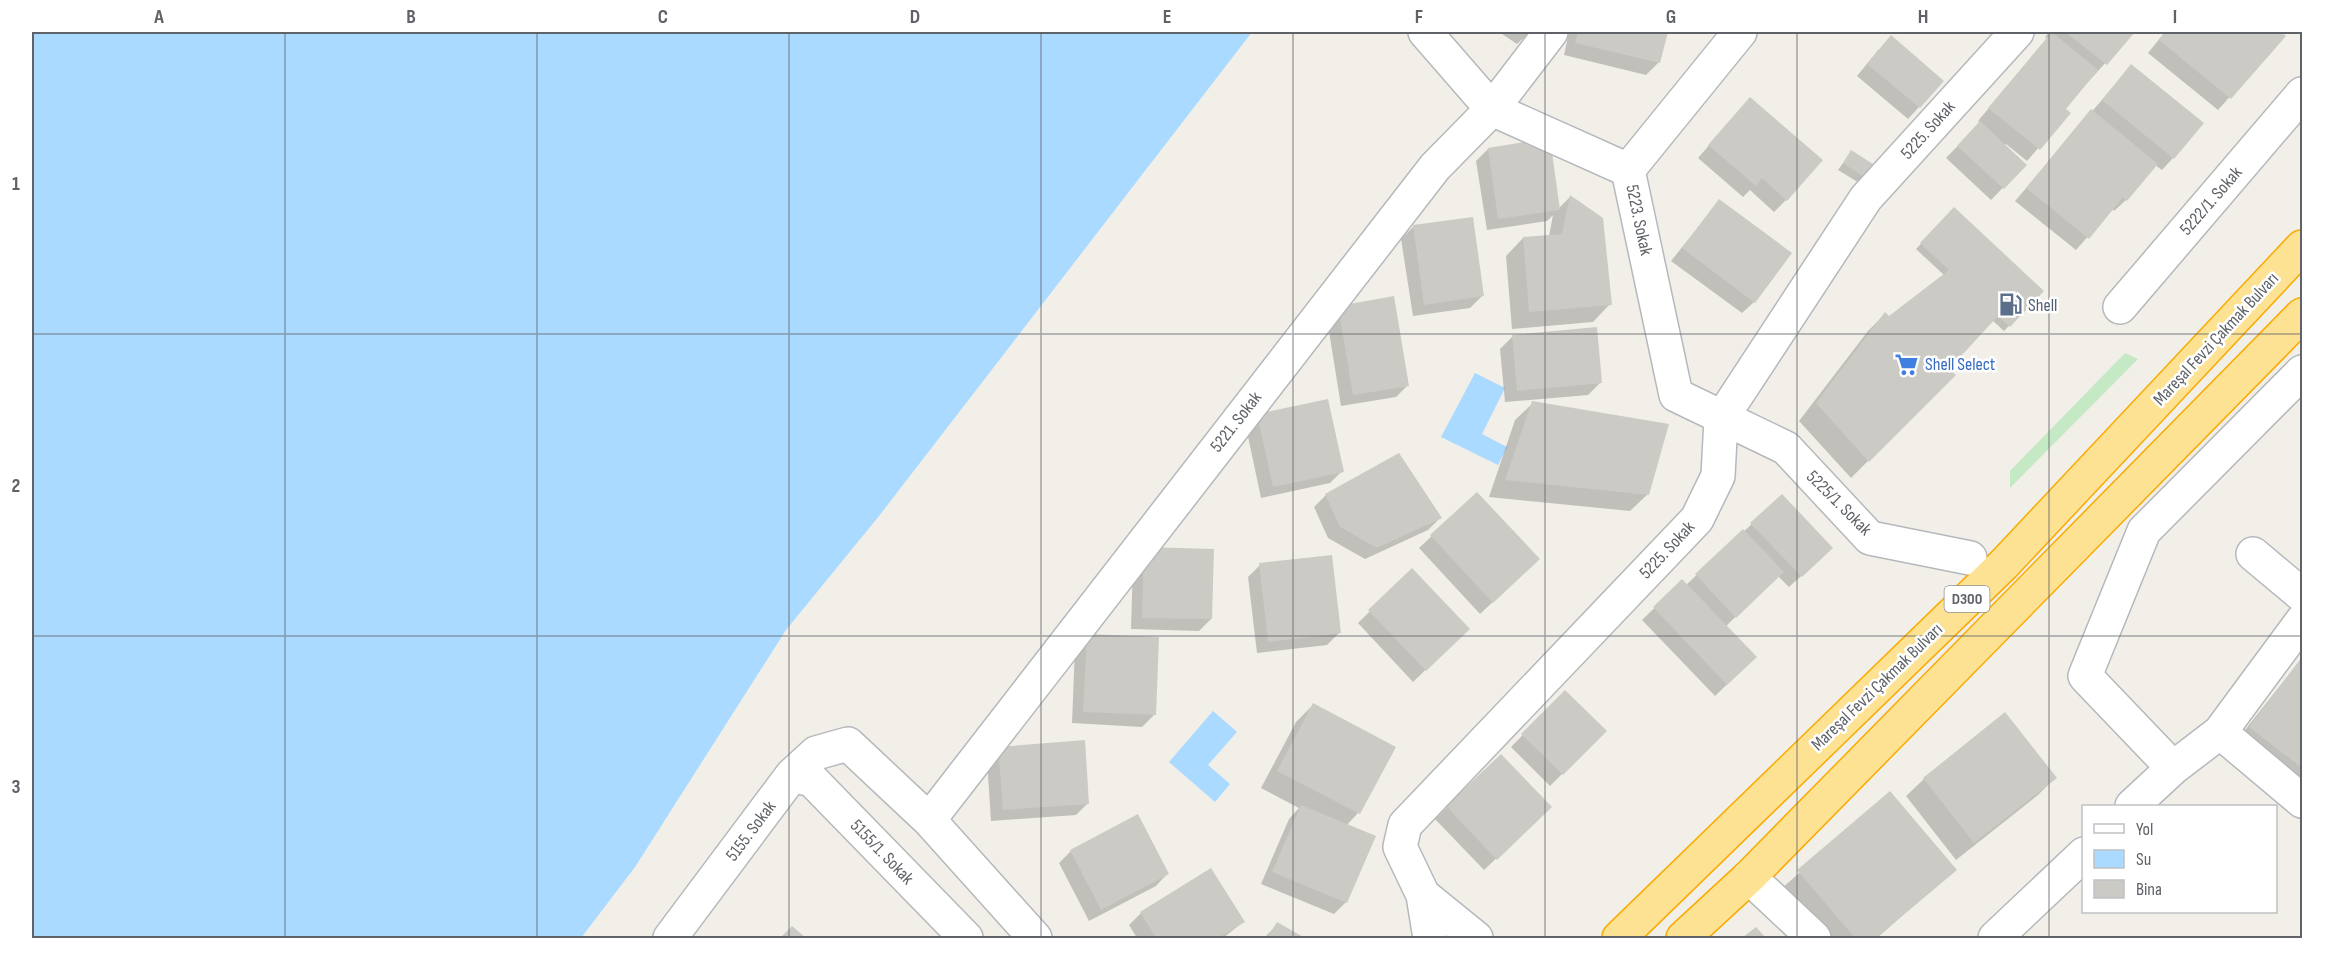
<svg xmlns="http://www.w3.org/2000/svg" width="2334" height="970" font-family="'Sofia Sans Condensed',sans-serif">
<style>
.green{fill:#c5e8c5}
.water{fill:#aadaff}
.shadow{fill:#0003}
.building{fill:#cccac5}
.lines{fill:none;stroke-linecap:round;stroke-linejoin:round}
.minor-casing{stroke:#b5b8bc;stroke-width:36}
.highway-casing{stroke:#f9ab00;stroke-width:36}
.minor{stroke:#fff;stroke-width:33}
.highway{stroke:#fde293;stroke-width:33}
.grid{fill:none;stroke:#5f6368;stroke-width:1.5;stroke-opacity:0.55}
.labels{text-anchor:middle;dominant-baseline:central;stroke-width:5;stroke-linejoin:round;paint-order:stroke}
.shield{fill:#fff;stroke:#8f9295;stroke-width:1.5}
.shield-label{font-size:16px;font-weight:bold;fill:#5f6368}
.street-label{font-size:18px;fill:#5f6368;stroke:#fff}
.service-label{font-size:18px;fill:#4e5e75;stroke:#fff;text-anchor:start}
.shop-label{font-size:18px;fill:#366cbe;stroke:#fff;text-anchor:start}
.neatline{fill:none;stroke:#5f6368;stroke-width:2}
.grid-label{font-size:20px;text-anchor:middle;font-weight:bold;fill:#5f6368}
</style>
<rect width="100%" height="100%" fill="#f1efe8"/>
<path class="green" d="M2125 353 2138 359 2010 488V471Z"/>
<path class="water" d="M32 32H1252L879 516 786 630 635 867 581 938H32Z
M1475 373 1505 388 1482 434 1507 447 1498 465 1441 437Z
M1213 711 1237 732 1208 765 1230 784 1215 802 1169 762Z"/>
<path class="shadow" d="M1499 32H1530L1517 44Z
M1569 32H1666L1658 63 1646 75 1564 55Z
M2049 32H2133L2063 110 2068 114 2027 161 2006 144 2004 146 2025 165 1991 200 1946 158 1980 123 1978 121 2047 38 2045 37Z
M2165 32H2279L2284 36 2218 110 2148 53Z
M1879 49 1919 107 1908 119 1857 76Z
M2131 66 2173 158 2162 170 2155 165 2126 200 2114 211 2112 209 2076 250 2015 201Z
M1739 111 1786 200 1774 212 1750 190 1743 197 1698 158Z
M1488 149 1559 208 1570 197 1610 304 1593 322 1512 329 1506 256 1523 238 1549 236 1553 215 1547 221 1487 230 1476 161Z
M1851 152 1874 166 1861 184 1838 170Z
M1719 201 1754 302 1742 313 1671 261Z
M1954 209 2042 291 2004 331 1992 320 1947 369 1954 375 1851 478 1799 421 1868 331 1885 314 1889 318 1944 275 1916 249Z
M1413 227 1482 296 1470 308 1413 316 1401 239Z
M1339 308 1408 385 1396 397 1341 406 1327 319Z
M1512 337 1600 383 1588 395 1505 402 1500 349Z
M1533 403 1648 494 1630 511 1489 497 1515 420Z
M1258 415 1342 471 1330 483 1261 498 1246 427Z
M1476 494 1526 571 1480 614 1419 548Z
M1326 495 1440 518 1428 530 1365 559 1328 538 1314 507Z
M1782 496 1819 560 1789 587 1778 576 1725 627 1743 669 1715 696 1642 620 1682 581 1686 585Z
M1133 561 1211 619 1199 631 1131 629Z
M1260 565 1339 633 1327 645 1257 653 1248 577Z
M1412 570 1468 629 1413 682 1358 623Z
M1087 635 1154 715 1142 727 1072 723 1075 647Z
M2302 658V798L2233 745Z
M1565 692 1605 731 1550 786 1511 747Z
M1313 705 1358 813 1346 826 1374 837 1346 902 1334 914 1261 884 1289 819 1299 808 1261 788 1296 722Z
M2005 714 2055 778 2038 795 1956 860 1906 796 1924 779Z
M999 748 1088 803 1076 815 991 821 987 760Z
M1501 756 1538 819 1484 870 1435 819Z
M1890 793 1955 869 1877 938H1823L1781 889Z
M1071 851 1167 874 1156 886 1089 921 1059 863Z
M1141 913 1243 922 1223 938H1137L1129 925Z
M1278 924 1303 938H1264Z"/>
<path class="building" d="M1578 32H1668L1660 63 1575 43Z
M2052 32 2098 70 2066 109 2071 113 2040 150 1988 108Z
M2065 32H2135L2107 65Z
M2165 32H2281L2286 36 2231 99 2159 40Z
M1891 35 1944 81 1920 108 1867 64Z
M2131 64 2204 123 2174 159 2102 100Z
M1750 97 1823 160 1787 201 1762 178 1756 186 1708 145Z
M2091 109 2158 164 2127 201 2123 197 2089 239 2026 188Z
M1980 121 2027 165 2004 189 1957 146Z
M1550 138 1560 210 1498 219 1488 148Z
M1851 150 1876 166 1868 180 1843 163Z
M1570 195 1603 218 1612 305 1529 312 1523 237 1562 234Z
M1719 199 1792 253 1755 303 1682 248Z
M1954 207 2044 291 2010 327 1998 316 1949 369 1956 375 1869 462 1816 403 1885 312 1889 316 1949 270 1920 243Z
M1473 217 1484 296 1424 305 1413 225Z
M1394 296 1409 386 1353 395 1338 306Z
M1597 327 1602 383 1517 391 1512 335Z
M1328 399 1344 472 1273 487 1257 414Z
M1532 401 1669 424 1649 495 1505 480Z
M1399 453 1442 518 1377 548 1340 527 1325 494Z
M1477 492 1540 559 1493 603 1430 535Z
M1782 494 1833 548 1802 577 1750 523Z
M1743 529 1784 572 1736 618 1695 574Z
M1144 547 1214 549 1212 619 1142 618Z
M1332 555 1341 633 1268 642 1259 563Z
M1412 568 1470 629 1426 671 1368 610Z
M1682 579 1757 657 1727 685 1653 607Z
M1087 634 1159 637 1156 715 1083 712Z
M2302 657V768L2249 727Z
M1565 690 1607 731 1563 775 1521 734Z
M1313 703 1396 747 1360 814 1277 771Z
M2005 712 2057 778 1974 843 1923 778Z
M1085 740 1089 804 1003 810 998 747Z
M1501 754 1552 807 1497 860 1446 806Z
M1890 791 1957 870 1876 938H1855L1797 870Z
M1301 805 1376 836 1347 903 1272 872Z
M1138 814 1169 874 1101 910 1070 850Z
M1211 868 1245 922 1218 938H1156L1140 912Z
M1277 922 1305 938H1267Z
M792 926 806 938H780Z
M1756 927 1766 938H1742Z"/>
<g class="lines">
<defs>
<path id="minor" d="M1425 32 1492 109 1628 170
M1628 170 1676 395 1786 448 1870 538 1970 558
M1628 170 1740 32
M2120 307 2302 94
M2253 554 2302 595
M2220 732 2302 801
M2173 768 2085 676 2144 531 2302 372
M792 775 812 780 966 938
M2132 806 2173 768 2220 732 2302 621
M929 820 1435 167 1492 109 1551 32
M1749 877 1814 938
M1423 895 1476 938
M670 938 792 775 816 753 848 744 929 820 1035 938
M1430 938 1423 895 1400 847 1405 825 1697 519 1718 476 1721 419 1866 198 2017 32
M1995 938 2084 854"/>
<path id="highway" d="M1619 938 2004 564 2302 247
M1683 938 1749 877 2302 315"/>
</defs>
<use href="#minor" class="minor-casing"/>
<use href="#highway" class="highway-casing"/>
<use href="#minor" class="minor"/>
<use href="#highway" class="highway"/>
</g>
<path class="grid" d="M285 32V938M537 32V938M789 32V938M1041 32V938M1293 32V938M1545 32V938M1797 32V938M2049 32V938M32 334H2302M32 636H2302"/>
<defs>
<symbol id="fuel-bare" viewBox="-9 -9 18 18"><path d="M-5.5-6h7V0h2V4h1.3V-2.5L3-4.5l.8-.8L6-3V5H2.5V1h-1V6h-7ZM-4.2-4.7v3.2H.2V-4.7Z" fill="#5c6f8a" stroke="#fff" stroke-width="2.5" paint-order="stroke"/></symbol>
<symbol id="supermarket-bare" viewBox="-9 -9 18 18"><path d="M-6-5.5h2.5l.6 2H6L4.5 2H-2.5L-4.4-4H-6ZM-1.5 3.2a1.3 1.3 0 1 0 .1 0ZM3 3.2a1.3 1.3 0 1 0 .1 0Z" fill="#3f7fe0" stroke="#fff" stroke-width="2.5" paint-order="stroke"/></symbol>
</defs>
<g fill-rule="evenodd">
<use href="#fuel-bare" x="1994" y="288" width="33" height="33"/>
<use href="#supermarket-bare" x="1890" y="348" width="33" height="33"/>
</g>
<g class="labels">
<rect class="shield" x="1944.5" y="586" width="45" height="26" rx="4.5"/>
<g class="shield-label">
<text x="1967" y="599">D300</text>
</g>
<g class="street-label">
<text transform="translate(1928 130) rotate(-48)">5225. Sokak</text>
<text transform="translate(2211 201) rotate(-49)">5222/1. Sokak</text>
<text transform="translate(1639 220) rotate(78)">5223. Sokak</text>
<text transform="translate(2216 339) rotate(-47)">Mareşal Fevzi Çakmak Bulvarı</text>
<text transform="translate(1236 422) rotate(-52)">5221. Sokak</text>
<text transform="translate(1839 503) rotate(45)">5225/1. Sokak</text>
<text transform="translate(1667 550) rotate(-47)">5225. Sokak</text>
<text transform="translate(1877 687) rotate(-44)">Mareşal Fevzi Çakmak Bulvarı</text>
<text transform="translate(751 831) rotate(-53)">5155. Sokak</text>
<text transform="translate(882 852) rotate(46)">5155/1. Sokak</text>
</g>
<g class="service-label">
<text x="2028" y="305">Shell</text>
</g>
<g class="shop-label">
<text x="1925" y="364">Shell Select</text>
</g>
</g>
<rect width="2334" height="970" fill="none" stroke="#ffffff" stroke-width="66"/>
<rect x="2082" y="805" width="195" height="108" fill="#ffffff" stroke="#bfc1c3" stroke-width="1.5"/>
<rect x="2094" y="824" width="30" height="9" fill="#ffffff" stroke="#bfc1c3" stroke-width="1.5"/>
<text x="2136" y="835" font-size="18" fill="#5f6368">Yol</text>
<rect x="2094" y="850" width="30" height="18" fill="#aadaff" stroke="#bfc1c3" stroke-width="1.5"/>
<text x="2136" y="865" font-size="18" fill="#5f6368">Su</text>
<rect x="2094" y="880" width="30" height="18" fill="#cccac5" stroke="#bfc1c3" stroke-width="1.5"/>
<text x="2136" y="895" font-size="18" fill="#5f6368">Bina</text>
<rect x="33" y="33" width="2268" height="904" class="neatline"/>
<g class="grid-label">
<text x="159" y="23">A</text>
<text x="411" y="23">B</text>
<text x="663" y="23">C</text>
<text x="915" y="23">D</text>
<text x="1167" y="23">E</text>
<text x="1419" y="23">F</text>
<text x="1671" y="23">G</text>
<text x="1923" y="23">H</text>
<text x="2175" y="23">I</text>
<text x="16" y="190">1</text>
<text x="16" y="492">2</text>
<text x="16" y="793">3</text>
</g>
</svg>
